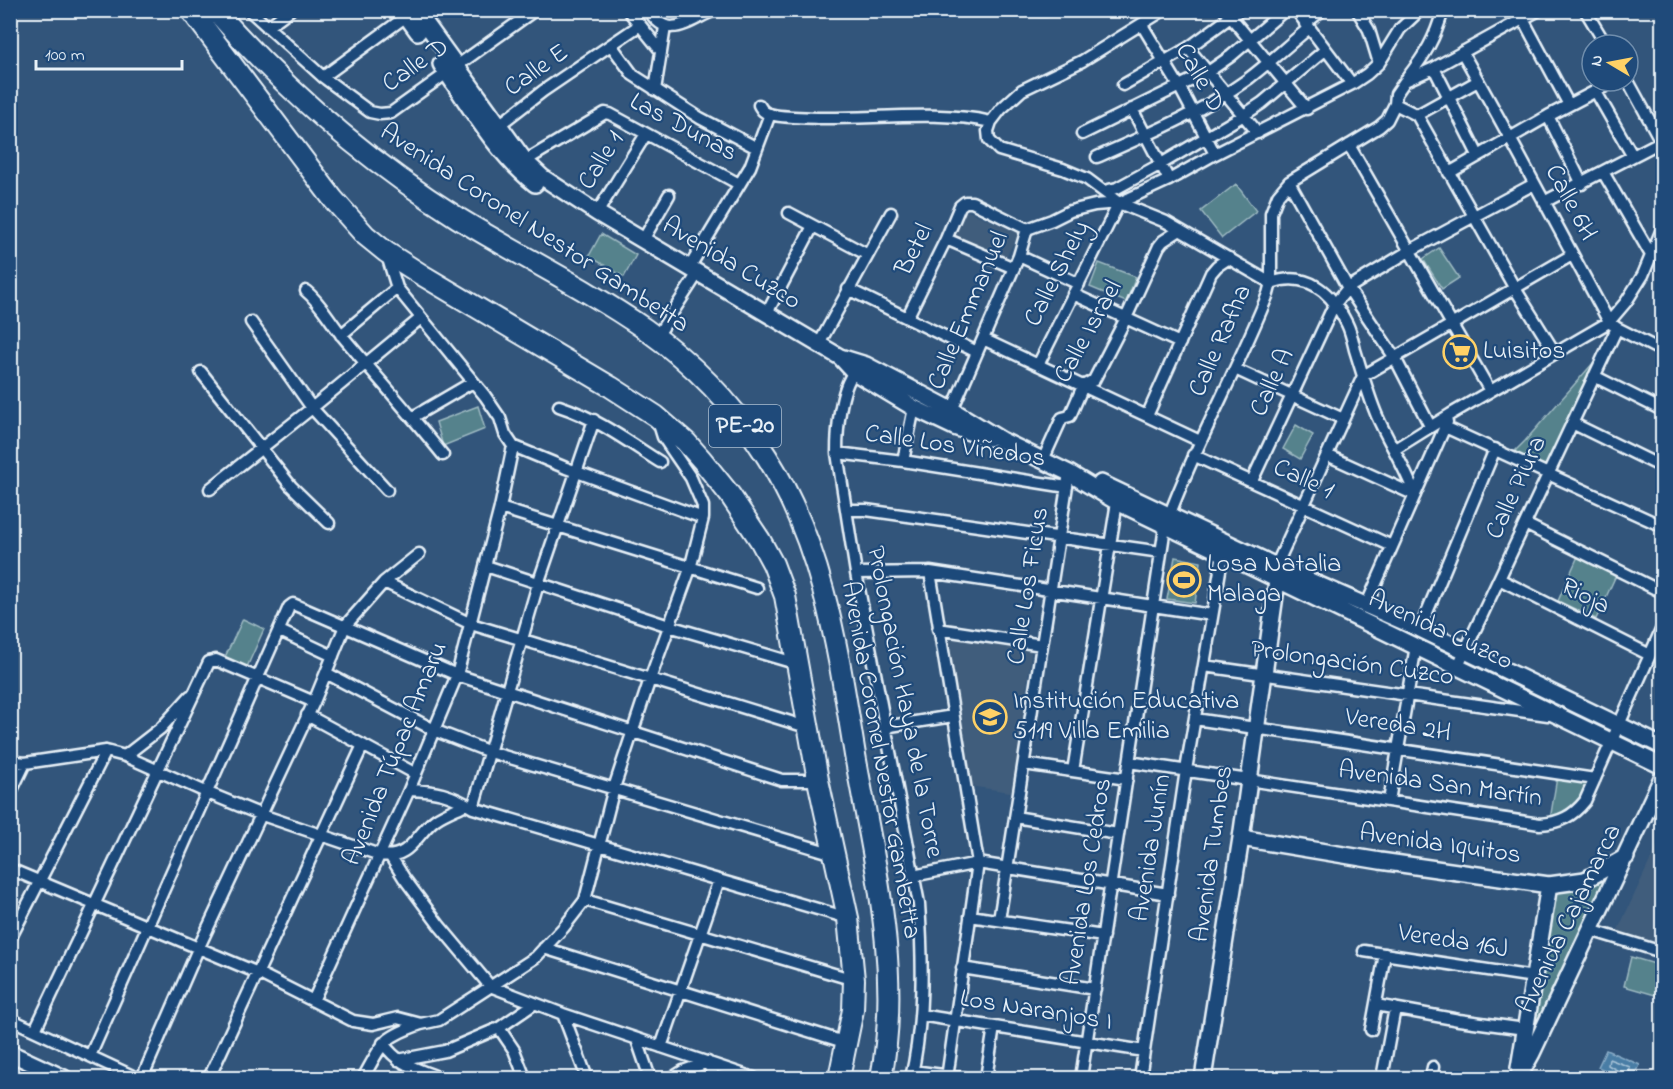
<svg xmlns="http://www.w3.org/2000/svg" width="1673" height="1089" font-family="'Indie Flower',sans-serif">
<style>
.built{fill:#3f5d7c}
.green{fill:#55828c;stroke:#9ebac2;stroke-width:1.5}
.water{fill:#487da5;stroke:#88abc6;stroke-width:1.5}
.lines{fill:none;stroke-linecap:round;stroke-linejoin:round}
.shore{stroke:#a8c3d7;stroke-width:1.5}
.street-casing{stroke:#e8f1f8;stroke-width:15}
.secondary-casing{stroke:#e8f1f8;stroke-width:20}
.highway-casing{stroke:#e8f1f8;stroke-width:24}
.street{stroke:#1f4a7a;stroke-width:10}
.secondary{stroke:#1f4a7a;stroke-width:15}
.highway{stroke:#1f4a7a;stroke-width:20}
.labels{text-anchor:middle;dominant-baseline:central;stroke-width:4.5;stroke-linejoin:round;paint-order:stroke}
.shield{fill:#1f4a7a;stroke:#acbfd2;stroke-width:1.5}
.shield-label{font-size:24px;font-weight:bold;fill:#e8f1f8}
.street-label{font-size:26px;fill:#e8f1f8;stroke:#1f4a7a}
.poi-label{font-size:26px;fill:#e8f1f8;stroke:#1f4a7a;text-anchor:start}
</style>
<rect width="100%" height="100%" fill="#32557b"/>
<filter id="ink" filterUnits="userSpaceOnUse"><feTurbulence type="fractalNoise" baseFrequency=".0167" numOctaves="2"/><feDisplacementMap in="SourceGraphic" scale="12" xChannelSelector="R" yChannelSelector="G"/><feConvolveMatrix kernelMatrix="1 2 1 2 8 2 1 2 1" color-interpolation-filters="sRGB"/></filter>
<g filter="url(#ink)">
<path class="built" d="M968 211 1019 233 1005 259 955 235 964 213Z
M943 635 1032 648 1013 789 1010 792 969 786Z
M1662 835V948L1616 934Z"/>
<path class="green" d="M1236 184 1256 211 1222 238 1201 211Z
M601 234 636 255 624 277 589 256Z
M1439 248 1459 278 1442 289 1423 259Z
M1099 263 1136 277 1126 302 1090 287Z
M1594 362 1545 468 1514 452 1525 441Z
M478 406 485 429 443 446 436 422Z
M1296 425 1313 435 1300 459 1283 449Z
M1579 554 1617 573 1596 619 1558 601Z
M1175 557 1201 562 1195 603 1167 599Z
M243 619 264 629 247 667 225 657Z
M1557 777 1590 781 1577 808 1550 820Z
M1605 874 1609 878 1529 1049 1550 892Z
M1631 957 1662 966V997L1624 986Z"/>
<path class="water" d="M1606 1050 1640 1065 1634 1078H1622L1598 1067Z"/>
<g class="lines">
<path class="shore" d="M1622 1078 1620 1072 1608 1065 1609 1059 1630 1067 1629 1078"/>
<defs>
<path id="street" d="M249 10 323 77 370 112 380 114 391 113 535 10
M628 10 661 51
M649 10C667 43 691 19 715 10
M1039 10H1046
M1164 10 1082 61 1022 90 1001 109 991 122 988 131 989 140 999 150 1063 169 1087 179 1119 203 1166 222 1271 283C1308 270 1332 293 1347 324 1351 332 1353 342 1355 350 1362 372 1368 395 1377 416 1389 443 1405 467 1415 495
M1225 10 1307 109
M1296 10 1352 84
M1357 10 1369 30 1379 63
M1518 10 1569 105
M1585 10 1606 45
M1305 24 1322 10
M1142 25 1179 86 1215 154
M267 27 290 10
M611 45 633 75 700 118 757 148
M1188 48 1258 133
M1462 52C1513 141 1560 232 1609 322L1617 328 1662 351
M1434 68 1478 155
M323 77 412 12
M1407 78C1425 55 1435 39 1443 10
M1628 81 1662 143
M1123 85 1188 48 1240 10
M655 90 665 27
M1596 92 1632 155
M1395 104 1417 115 1514 287 1555 353
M759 105C762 110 763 112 769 114 784 118 804 117 820 118 873 119 940 110 991 122
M1132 109 1169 180
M1417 115 1478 81
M1548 116 1582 184
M494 129 543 91 640 25
M1082 134 1208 72 1231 56 1285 10
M1349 145 1490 391
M1097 157C1149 134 1202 112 1248 79 1269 63 1288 45 1308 29
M525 161 605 113 610 114 739 184
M1603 172 1651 255
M1449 173 1548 116 1615 81
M1289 182 1348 288 1395 358 1430 426
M1104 191 1117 188 1161 164 1244 115 1262 103 1325 50
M1544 202 1662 141
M597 213 646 134
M789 213 868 255
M1027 229 1052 220 1070 211 1095 205 1119 203 1169 180 1215 154 1352 84 1367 74 1379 63 1400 29 1420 10
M946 239 1014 268
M643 240 669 195
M386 252 397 288 485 396 500 418 505 434 513 446 566 468 703 518
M1019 256 1079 284
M689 268 750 167 770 114
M848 289 977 352
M306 291C322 304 330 322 344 338 377 377 411 415 443 455
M1073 294 1180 343
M767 313 813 226
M907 318 946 239 960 206 965 202H972L1027 229
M251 322 312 408 387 490
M341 335 397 288
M656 338 698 273
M983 339 1200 441
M819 344 891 213
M1038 365 1119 203
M1235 369 1343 419
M201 372 291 486 329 523
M854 372C840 390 837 430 837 453L856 573 919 904C923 961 924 1022 911 1078
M1594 376 1662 410
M559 406C596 418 627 441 660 462
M952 410 1019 256 1027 229
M1147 416 1211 273 1217 266 1229 258
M413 417 473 382
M1572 423 1662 467
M1445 427 1662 526
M1395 449 1451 414 1609 322 1626 302 1643 275 1662 229
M837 453 903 461 1067 487
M1193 455 1392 546
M1327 455 1415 495
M1043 460 1062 418 1070 416 1083 386 1094 380 1126 318 1159 246 1163 241 1180 230
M903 461 914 408
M1252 481 1334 305 1348 288 1411 250 1534 184
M210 489 312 408 421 318
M500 508 757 588
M846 510H866L1161 552
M1525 524 1662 592
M486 566 669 626 798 664
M1276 566 1363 376 1572 255
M930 572 978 863 947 1078
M856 573 930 572 1212 615
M1499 579 1650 655
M384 582 471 624 810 728
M1366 606 1447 422
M938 629 1042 645
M1420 629 1495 449
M280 631 333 656
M1204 666 1548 715
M1458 666 1617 328
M326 673 436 731 490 752 834 854
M307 715 416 774
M1195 719 1595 779
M884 727 953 716
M125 756 161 728 190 696
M10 761 25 763 106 751 125 756 208 793 262 815 380 855C411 860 416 833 436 819 445 813 456 809 466 804
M1129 762 1540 824C1560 823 1573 816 1585 801L1662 628
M1024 764 1127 779
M1073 771 1117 502
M409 790C437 791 450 794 473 808L848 918
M10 794 25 763
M1389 801 1416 646
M473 808 538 584 594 420
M1015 817 1118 834
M391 857 404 878 439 925 490 986 563 1014 754 1078
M10 869 258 973 353 1021 373 1024 398 1018 421 1024 439 1020 536 957 564 927 585 900 614 788 650 679 690 569 703 518V506L691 478 663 437 658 421
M913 876 978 863 1168 894
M585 900 854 980
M970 916 1103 936
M999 920 1069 473
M1590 930 1662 952
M10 939 106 751
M544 948 847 1043
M1364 951 1534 977
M962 968 1095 989
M313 1001 409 790 457 675 500 508 513 446
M1376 1005 1459 1020 1525 1029
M563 1014 587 1078
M920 1015 1144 1051
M10 1019 137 1078
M499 1028 514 1050 525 1078
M35 1030 209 662 216 660 314 702
M1371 1030 1385 954
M637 1040 650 1078
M383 1043C399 1066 416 1068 440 1078
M661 1047 719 880
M90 1056 289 607 293 604 457 675 782 780H818
M398 1060 445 1051 499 1028 534 1004
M913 1071 965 1078
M142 1078 198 949 314 702 345 626 384 582 419 554
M209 1078 363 745
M363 1078C383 1043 381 1038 421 1024
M672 1078 683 1071 708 1062 714 1078
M986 1078 994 1027
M1081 1078 1165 527C1194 447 1236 373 1268 294L1271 283V213L1278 195 1289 182 1379 127 1387 120 1395 104 1396 94 1405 81 1434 68 1539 10
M1140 1078 1186 770 1223 553
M1382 1078 1395 1008
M1431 1078 1433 1067"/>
<path id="secondary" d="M402 10 418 32
M416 10 525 161 542 177 597 213 840 357 866 365 952 410 1001 440 1069 473 1117 502 1662 766
M441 64C469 105 496 153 535 184
M842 359 854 372 914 408 954 427 988 438
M1101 483 1276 566 1420 629 1662 746
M1241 838 1380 861 1549 885 1585 880 1626 857
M10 1053 64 1078
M1519 1068 1549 885
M1203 1078 1241 838 1277 581 1276 571
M1518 1078 1532 1053 1662 778"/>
<path id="highway" d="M191 10 333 199 365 235 386 252 422 275 611 387 656 416 686 442 702 460 730 495 760 540 773 564 785 596 818 780 848 918 854 980 853 1010 839 1078
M215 10C285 90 368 161 458 218 520 256 586 288 645 329 693 363 736 408 767 457 824 547 838 652 855 755 874 862 902 970 881 1078"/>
</defs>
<use href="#street" class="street-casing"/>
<use href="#secondary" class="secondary-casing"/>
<use href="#highway" class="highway-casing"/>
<use href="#street" class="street"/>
<use href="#secondary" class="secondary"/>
<use href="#highway" class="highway"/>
</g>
</g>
<defs>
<symbol id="supermarket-ring" viewBox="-11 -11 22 22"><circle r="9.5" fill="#1f4a7a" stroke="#ffd166" stroke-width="1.5"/><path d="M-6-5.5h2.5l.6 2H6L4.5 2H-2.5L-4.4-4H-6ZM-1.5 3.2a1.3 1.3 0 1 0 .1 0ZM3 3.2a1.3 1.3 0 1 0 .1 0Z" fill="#ffd166"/></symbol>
<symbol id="stadium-ring" viewBox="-11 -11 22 22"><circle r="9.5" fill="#1f4a7a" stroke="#ffd166" stroke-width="1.5"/><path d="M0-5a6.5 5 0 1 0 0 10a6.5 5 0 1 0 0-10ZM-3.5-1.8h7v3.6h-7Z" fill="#ffd166"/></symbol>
<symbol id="school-ring" viewBox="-11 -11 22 22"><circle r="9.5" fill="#1f4a7a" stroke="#ffd166" stroke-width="1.5"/><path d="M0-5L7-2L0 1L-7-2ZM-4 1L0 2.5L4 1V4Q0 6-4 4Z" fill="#ffd166"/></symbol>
</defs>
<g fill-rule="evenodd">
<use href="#supermarket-ring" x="1441" y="333" width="38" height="38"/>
<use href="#stadium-ring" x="1165" y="561" width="38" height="38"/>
<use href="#school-ring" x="971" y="698" width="38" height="38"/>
</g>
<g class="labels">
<rect class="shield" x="709" y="405" width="72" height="42" rx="4.5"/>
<g class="shield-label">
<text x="745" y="426">PE-20</text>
</g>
<g class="street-label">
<text transform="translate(416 66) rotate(-35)">Calle D</text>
<text transform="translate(537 71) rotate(-35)">Calle E</text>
<text transform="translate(1199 78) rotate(61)">Calle D</text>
<text transform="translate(683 128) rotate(28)">Las Dunas</text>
<text transform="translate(602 161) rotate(-58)">Calle 1</text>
<text transform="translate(1570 203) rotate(62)">Calle 6H</text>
<text transform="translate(534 229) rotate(33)">Avenida Coronel Nestor Gambetta</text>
<text transform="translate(915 250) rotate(-64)">Betel</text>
<text transform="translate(731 264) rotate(31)">Avenida Cuzco</text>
<text transform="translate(1058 274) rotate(-63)">Calle Shely</text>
<text transform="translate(969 311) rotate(-67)">Calle Emmanuel</text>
<text transform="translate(1089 332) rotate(-61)">Calle Israel</text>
<text transform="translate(1221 341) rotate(-66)">Calle Rafha</text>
<text transform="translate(1273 383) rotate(-65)">Calle A</text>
<text transform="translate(955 447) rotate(8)">Calle Los Viñedos</text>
<text transform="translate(1303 480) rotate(25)">Calle 1</text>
<text transform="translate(1517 488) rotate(-65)">Calle Piura</text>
<text transform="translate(1029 586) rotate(-81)">Calle Los Ficus</text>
<text transform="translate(1585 597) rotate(27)">Rioja</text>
<text transform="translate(1440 631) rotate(25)">Avenida Cuzco</text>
<text transform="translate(1352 664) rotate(8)">Prolongación Cuzco</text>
<text transform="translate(904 702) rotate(79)">Prolongación Haya de la Torre</text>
<text transform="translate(1398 726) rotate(9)">Vereda 2H</text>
<text transform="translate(396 754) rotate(-68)">Avenida Túpac Amaru</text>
<text transform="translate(880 760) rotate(80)">Avenida Coronel Nestor Gambetta</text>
<text transform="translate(1440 785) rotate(8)">Avenida San Martín</text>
<text transform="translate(1440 845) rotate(8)">Avenida Iquitos</text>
<text transform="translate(1152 848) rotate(-81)">Avenida Junín</text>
<text transform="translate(1213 854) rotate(-82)">Avenida Tumbes</text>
<text transform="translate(1088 882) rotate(-81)">Avenida Los Cedros</text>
<text transform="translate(1570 919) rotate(-64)">Avenida Cajamarca</text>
<text transform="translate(1453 942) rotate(9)">Vereda 16J</text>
<text transform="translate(1036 1011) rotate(9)">Los Naranjos I</text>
</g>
<g class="poi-label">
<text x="1483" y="352">Luisitos</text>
<text x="1207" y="565">Losa Natalia<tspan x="1207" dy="30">Malaga</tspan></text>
<text x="1013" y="702">Institución Educativa<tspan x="1013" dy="30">5119 Villa Emilia</tspan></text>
</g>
</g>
<rect width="1673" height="1089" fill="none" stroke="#1f4a7a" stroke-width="36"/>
<rect x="18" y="18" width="1637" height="1053" fill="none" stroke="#e8f1f8" stroke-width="2" filter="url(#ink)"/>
<g transform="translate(1610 63) rotate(280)"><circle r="28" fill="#1f4a7a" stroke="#6f8dac" stroke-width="1.5"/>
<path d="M0-4.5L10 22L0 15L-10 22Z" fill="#ffd166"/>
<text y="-9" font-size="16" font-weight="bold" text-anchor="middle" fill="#e8f1f8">N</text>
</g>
<path d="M36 60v9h146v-9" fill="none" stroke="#e8f1f8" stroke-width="3"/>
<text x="45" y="60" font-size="18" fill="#e8f1f8" stroke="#1f4a7a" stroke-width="4.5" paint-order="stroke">100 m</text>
</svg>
